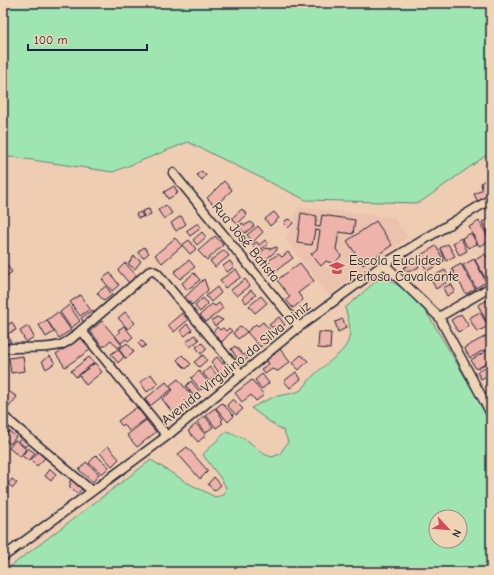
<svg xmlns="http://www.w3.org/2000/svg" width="494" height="575" font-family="'Comic Neue',sans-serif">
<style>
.built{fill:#eac2ae}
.green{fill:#9ee5b2;stroke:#608476;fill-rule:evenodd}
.building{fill:#eeb3aa;stroke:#22223b}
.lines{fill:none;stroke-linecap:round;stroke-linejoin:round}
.minor-casing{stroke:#22223b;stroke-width:11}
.minor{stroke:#eed4b5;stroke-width:8}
.labels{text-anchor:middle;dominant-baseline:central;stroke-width:3;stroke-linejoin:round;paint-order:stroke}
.street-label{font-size:14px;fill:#22223b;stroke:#eed4b5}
.poi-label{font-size:14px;fill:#22223b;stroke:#eed4b5;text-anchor:start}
</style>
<rect width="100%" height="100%" fill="#eecdb3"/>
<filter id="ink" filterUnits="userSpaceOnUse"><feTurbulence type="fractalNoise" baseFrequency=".025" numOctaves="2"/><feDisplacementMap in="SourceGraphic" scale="8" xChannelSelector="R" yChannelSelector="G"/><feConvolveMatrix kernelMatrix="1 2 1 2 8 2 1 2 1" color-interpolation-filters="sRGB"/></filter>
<g filter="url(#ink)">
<path class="built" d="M298 207 393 217 408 237 329 296 286 240Z"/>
<path class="green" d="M3 3H491V152L419 203 306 200 188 142 113 172 12 157 3 158Z
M382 276 406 290 427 313 491 421V572H3L151 460 186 482 215 497 224 495 226 488 222 480 203 455 208 449 227 431C234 434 241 437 248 441 258 448 258 453 272 457L280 454 288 442 284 431 270 422 251 408C259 404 266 400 274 397 283 394 292 395 301 390 306 386 310 378 315 374 341 350 359 348 345 308ZM436 517H460V541H436Z"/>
<path class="building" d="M201 171 206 175 202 180 197 175Z
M489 177 491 181V195L478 202 474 194 482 190 481 183Z
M224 181 232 190 215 206 207 198Z
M174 186 178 193 168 199 164 192Z
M166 205 172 213 164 219 158 210Z
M149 209 151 214 144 217 142 211Z
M242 209 247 215 237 224 232 218Z
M141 212 143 217 138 218 136 214Z
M274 212 279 218 270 226 265 219Z
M301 213 317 216 315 226 320 227 322 215 355 220 353 234 339 232 336 249 341 256 334 264 326 261 321 266 311 254 317 249 320 231 315 230 312 245 297 243Z
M181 216 186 224 176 231 171 223Z
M491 218V241L482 222Z
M290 219 293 223 288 228 284 224 286 220Z
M376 221 392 245 363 265 347 241Z
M479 221 490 241 479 246 469 227Z
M251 222 254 226 245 233 239 228 242 223 245 225Z
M198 223 201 228 190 236 186 231Z
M258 226 263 232 253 242 247 235Z
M202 232 206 237 197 245 193 240Z
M471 233 477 244 468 248 462 238Z
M215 236 223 245 207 260 198 251Z
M175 238 182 246 162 263 155 255Z
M461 238 467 251 459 255 453 243Z
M189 240 196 249 190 254 182 245Z
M265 240 268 244 258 252 252 245 257 242 259 245Z
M448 244 455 256 446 261 440 248Z
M436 246 444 261 427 271 419 256Z
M144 247 149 253 143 258 138 252Z
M277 247V250L265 260 259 254 266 248 270 249Z
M224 250 229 256 215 267 210 261Z
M288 252 293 258 274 272 267 262 278 254 282 257Z
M485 254 491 264V281L488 283 475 260Z
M134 256 141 261 135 269 128 264Z
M414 257 419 267 408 272 403 268 408 265 406 261Z
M474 259 486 282 476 288 463 265Z
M189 260 195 267 180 279 174 272Z
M3 261H4L12 272 3 279Z
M230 261 234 267 227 272 223 266Z
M125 263 137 276 129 283 118 270Z
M300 263 314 281 298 293 303 300 293 308 286 300 290 297 277 280Z
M461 264 475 289 466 294 452 269Z
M236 269 241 277 225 288 220 280Z
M445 270 450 280 436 289 430 278Z
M110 273 119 285 112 291 102 279Z
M194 273 200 280 187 290 182 283Z
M204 279 208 290 192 305 185 297Z
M245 279 250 286 237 296 231 290Z
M451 284 455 291 447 296 443 288Z
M106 286 112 295 104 301 97 293Z
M217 287 221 293 211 302 206 296Z
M251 290 256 295 246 303 242 298Z
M80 295 90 309 80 316 70 302Z
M261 296 267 303 255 313 249 306Z
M203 298 208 304 200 312 195 306Z
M488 300 491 306V321L487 323 478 305Z
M219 303 223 308 206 322 200 315 212 304 215 306Z
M69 305 80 321 71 328 60 312Z
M92 310 96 315 84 323 81 318Z
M58 312 71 330 59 338 47 320Z
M125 312 135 323 128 329 118 318Z
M480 312 488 326 477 332 469 318Z
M182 313 188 320 174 332 168 325Z
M461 314 469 326 458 332 451 320Z
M217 317 223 320 215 326 211 321Z
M279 317 285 325 277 331 275 327H271L269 325Z
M343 319 346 328 338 332 335 322Z
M47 320 54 332 46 337 39 325Z
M102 321 122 345 118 348 111 340 103 347 90 331Z
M12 322 16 330 7 334 4 327Z
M263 322 271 332 265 337 268 341 260 347 247 332 256 324 258 326Z
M187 324 192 330 185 336 180 331Z
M28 326 34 337 26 342 20 331Z
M124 326 133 337 128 341 126 339 121 343 115 336 120 332 118 330Z
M241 326 247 332 238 339 233 333Z
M217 327 220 330 223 328 226 331 229 328 232 331 222 342 212 333Z
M6 331 11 342 3 346V333Z
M319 332 331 333 330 349 318 348Z
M195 335 199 340 190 347 186 342Z
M488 335 491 340V346L470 358 464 348Z
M82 337 91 349 65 367 56 354Z
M141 340 146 345 142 348 138 343Z
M127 343 134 352 126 359 119 349Z
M202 343 207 349 201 354 196 347Z
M235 346 243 355 245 354 248 358 238 366 236 363 239 361 231 349Z
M491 348V361L476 369 471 360Z
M118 349 124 357 118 363 111 354Z
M280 349 290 362 278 371 272 369 265 374 261 369 269 364 266 359Z
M182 355 191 364 186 369 177 360Z
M203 355 207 360 199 367 194 362Z
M301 355 308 361 299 370 292 363Z
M23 356 25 371 11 373 9 358Z
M50 356 55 363 46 369 42 361Z
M89 357 94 363 76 377 71 371Z
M217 357 223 364H226L229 369 221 375 211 362Z
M95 363 102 372 86 385 79 375Z
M491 364V374L481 379 477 372Z
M210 367 217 375 209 381 203 373Z
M199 371 209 383 201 390 191 378Z
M296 372 301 379 290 388 284 381Z
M151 374 158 384 147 392 140 382Z
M262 374 269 383 262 389 255 380Z
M178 379 195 400 175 416 162 399 173 390 169 386Z
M252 380 264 395 256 401 251 395 242 402 235 393Z
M191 381 199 391 193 395 186 386Z
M166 382 172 389 150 406 145 399Z
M10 392 17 397 9 407 3 401Z
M233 399 243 409 236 415 227 405Z
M222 403 234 416 228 422 216 408Z
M137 407 146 419 129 431 124 424 122 426 118 421Z
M215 408 223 419 221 421 223 423 216 428 206 415Z
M205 416 213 427 205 433 197 422Z
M146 420 156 432 137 447 127 435Z
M196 424 206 435 198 442 188 431Z
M9 431 16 437 10 444 3 438Z
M22 436 29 442 25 447 18 441Z
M15 440 26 449 20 457 9 448Z
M108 446 119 459 112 466 100 453Z
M187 447 208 471 200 479 178 454Z
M28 448 35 453 29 461 22 456Z
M38 452 45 458 37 466 31 460Z
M96 455 109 467 102 474 89 463Z
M86 462 99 474 93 482 79 470Z
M50 469 56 474 51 481 45 476Z
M214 477 221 485 214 491 208 484Z
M73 478 83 488 77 494 69 486 71 484 69 482Z
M12 479 17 483 13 488 8 484Z"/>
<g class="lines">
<defs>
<path id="minor" d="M173 173 299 327
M384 264 439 317 491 414
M439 317 491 287
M81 330 167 436
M3 349C22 346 42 350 60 345 64 344 68 341 71 339L151 270 157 273 241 374
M3 416 92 491
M3 557 167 436 299 327 384 264 491 199"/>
</defs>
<use href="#minor" class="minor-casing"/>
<use href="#minor" class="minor"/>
</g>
</g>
<defs>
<symbol id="school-bare" viewBox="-9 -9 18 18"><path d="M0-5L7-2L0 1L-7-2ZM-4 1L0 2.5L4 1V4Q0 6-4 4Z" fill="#d1495b" stroke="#eed4b5" stroke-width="2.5" paint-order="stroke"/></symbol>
</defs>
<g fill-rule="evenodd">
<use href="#school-bare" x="326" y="257" width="22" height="22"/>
</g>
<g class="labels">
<g class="street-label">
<text transform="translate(246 242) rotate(51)">Rua José Batista</text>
<text transform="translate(236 363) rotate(-39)">Avenida Virgulino da Silva Diniz</text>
</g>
<g class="poi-label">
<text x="349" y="260">Escola Euclides<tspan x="349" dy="16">Feitosa Cavalcante</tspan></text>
</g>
</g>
<rect width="494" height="575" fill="none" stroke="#eed4b5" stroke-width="16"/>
<rect x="8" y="8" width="478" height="559" fill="none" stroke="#22223b" stroke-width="1.5" filter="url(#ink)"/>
<g transform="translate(448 529) rotate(116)"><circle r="19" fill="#eed4b5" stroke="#9c8d84"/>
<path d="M0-3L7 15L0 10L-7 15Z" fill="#d1495b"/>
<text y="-6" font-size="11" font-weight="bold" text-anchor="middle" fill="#22223b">N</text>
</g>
<path d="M28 44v6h119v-6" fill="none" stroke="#22223b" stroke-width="2"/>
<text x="34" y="44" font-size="12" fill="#22223b" stroke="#eed4b5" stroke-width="3" paint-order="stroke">100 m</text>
</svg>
